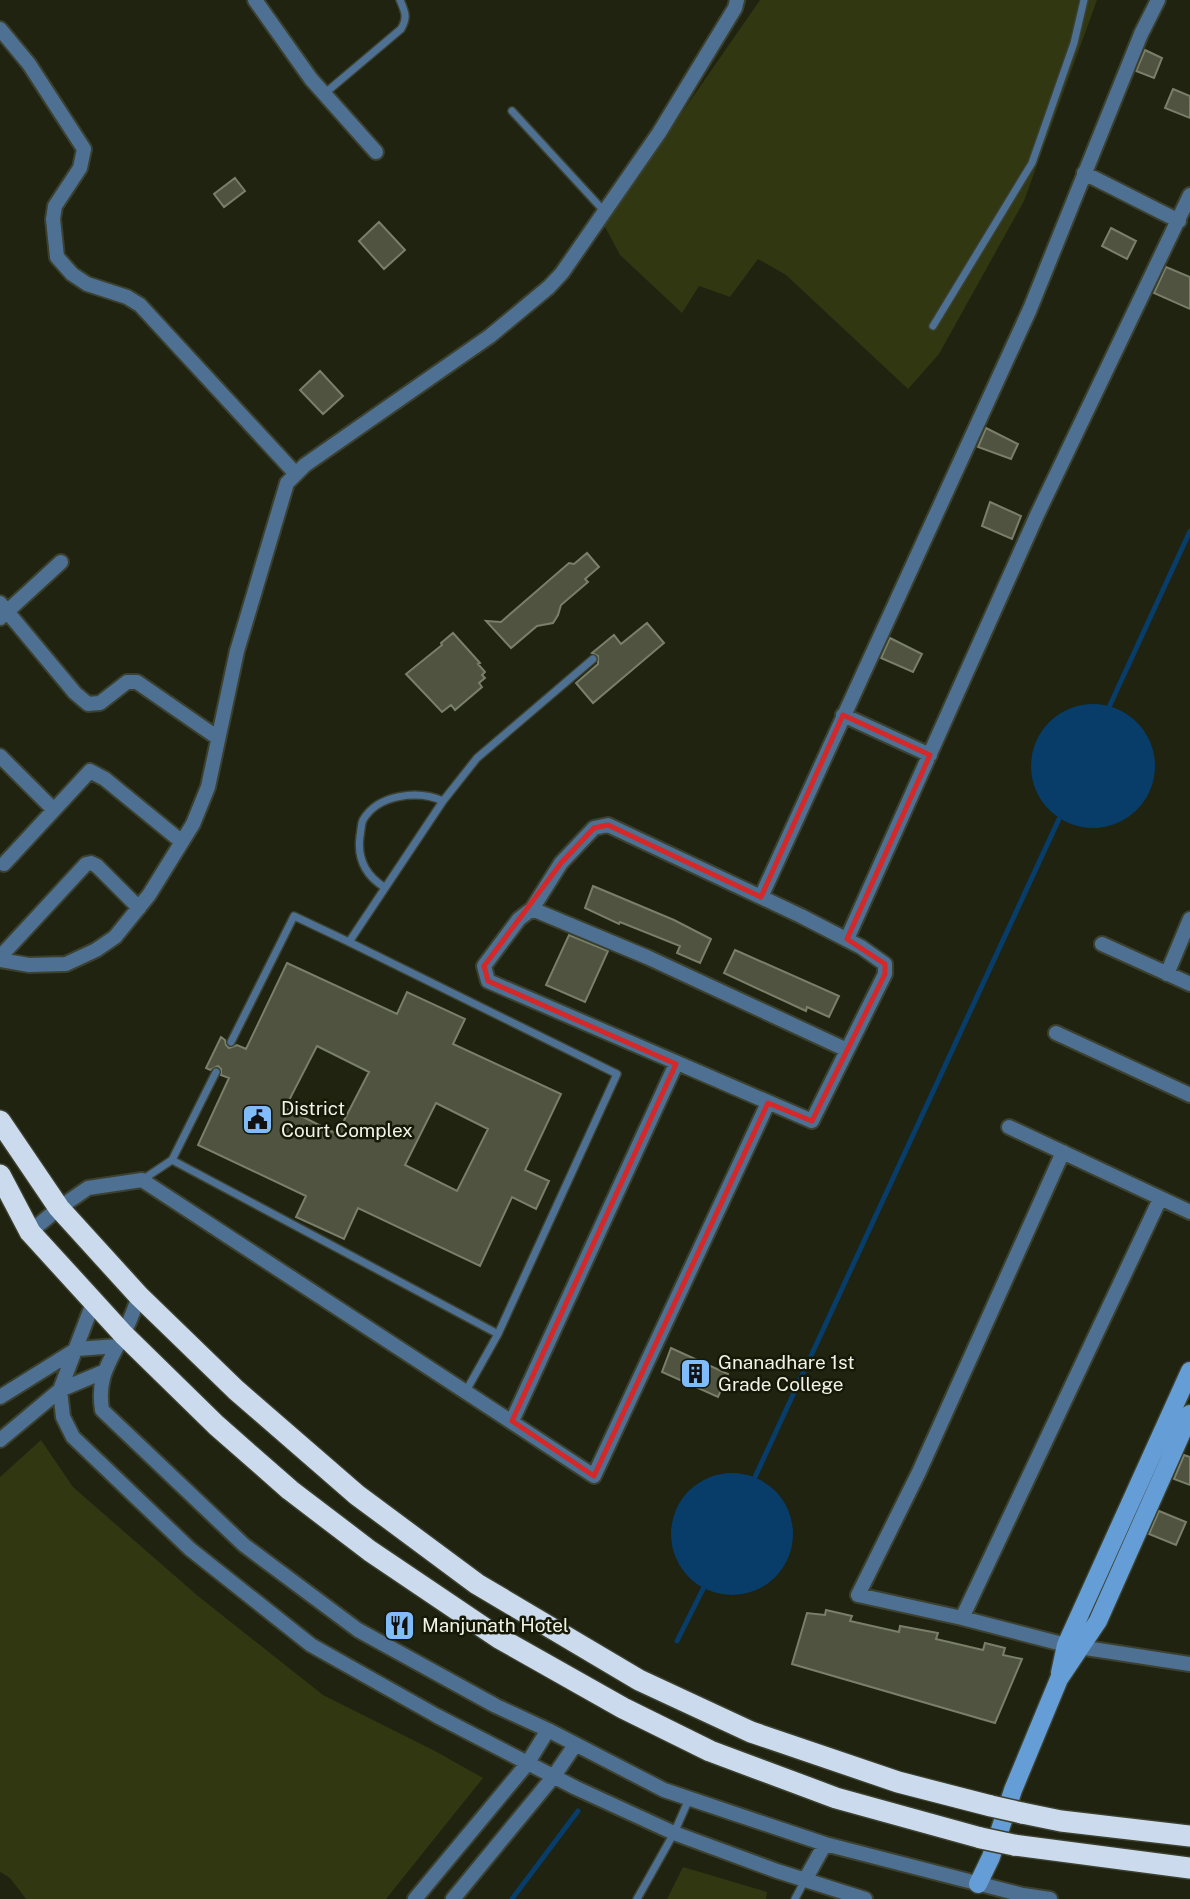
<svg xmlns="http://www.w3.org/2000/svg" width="1190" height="1899" font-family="'Public Sans',sans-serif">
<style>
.green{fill:#313711}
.water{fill:#083c69}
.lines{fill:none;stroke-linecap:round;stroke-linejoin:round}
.stream{stroke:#083c69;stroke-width:5}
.building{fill:#4f533f;stroke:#7a7f69;stroke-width:2;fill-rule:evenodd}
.lane-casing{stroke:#3c402e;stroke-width:10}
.street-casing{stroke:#3c402e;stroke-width:18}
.secondary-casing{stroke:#3c402e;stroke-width:21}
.highway-casing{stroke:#3c402e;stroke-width:24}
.lane{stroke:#4e7093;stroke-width:7}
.street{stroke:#4e7093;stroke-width:14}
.secondary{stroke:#659dd6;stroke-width:18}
.highway{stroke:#cbdbed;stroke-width:21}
.highway-bridge-casing{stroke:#3c402e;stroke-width:24;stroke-linecap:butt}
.highway-bridge{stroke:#cbdbed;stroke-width:21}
.marked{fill:none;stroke:#d62828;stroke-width:5;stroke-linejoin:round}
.labels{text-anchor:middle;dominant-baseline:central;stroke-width:5;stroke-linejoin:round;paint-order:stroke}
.poi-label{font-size:19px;fill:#f0f3e6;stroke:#161907;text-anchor:start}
</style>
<rect width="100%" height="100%" fill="#1f2310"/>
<path class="green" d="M760 0H1097L1024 201 939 354 908 389 786 275 758 259 730 297 699 286 682 313 620 255 604 225Z
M41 1440 73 1487 198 1596 323 1695 435 1751 483 1778 386 1899H26L10 1878 0 1872V1477Z
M683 1867 767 1892 766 1899H667Z"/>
<path class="water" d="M1031 766a62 62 0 1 1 124 0a62 62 0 1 1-124 0Z
M671 1534a61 61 0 1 1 122 0a61 61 0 1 1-122 0Z"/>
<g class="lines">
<path class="stream" d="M1110 705 1190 531
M755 1477 1059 819
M677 1641 703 1589
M512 1899 578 1811"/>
</g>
<path class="building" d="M1145 50 1162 58 1154 78 1136 71Z
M1173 89 1190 96V118L1165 108Z
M235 178 245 191 224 207 214 194Z
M379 222 405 250 384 269 359 241Z
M1111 228 1136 241 1127 259 1102 246Z
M1166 267 1190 277V309L1154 293Z
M320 371 343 396 323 414 300 390Z
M986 428 1018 444 1011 459 978 447Z
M990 502 1021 516 1012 539 982 526Z
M587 553 599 567 585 579 588 582 561 605 558 615 553 623 537 626 511 648 486 621 501 622 569 563 574 564Z
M647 623 664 643 593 703 576 683 598 664V656L592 653 614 635 621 644Z
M453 633 480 663 478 664 485 672 482 675 485 678 479 683 482 687 455 710 451 705 442 712 406 674 442 645 441 643Z
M890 638 922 654 913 672 881 658Z
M593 886 674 920 711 939 700 963 677 953 680 946 620 922 619 924 585 908Z
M569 935 608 951 585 1002 546 985Z
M735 950 839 996 829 1017 807 1007 806 1011 724 973Z
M287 963 397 1014 407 992 465 1019 453 1044 561 1094 525 1170 549 1181 536 1209 512 1197 480 1266 358 1208 344 1239 296 1217 306 1196 198 1145 229 1078 221 1075V1069L218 1066 210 1070 206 1068 221 1037 225 1040 226 1045 229 1048 237 1045 246 1049ZM317 1046 369 1072 337 1134 285 1108ZM436 1103 488 1129 457 1191 405 1165Z
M671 1348 728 1374 718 1397 662 1372Z
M1184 1455 1190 1457V1485L1174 1479Z
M1159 1511 1186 1522 1176 1545 1149 1534Z
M826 1610 852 1616 850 1621 899 1632 900 1626 938 1633 936 1639 983 1650 985 1643 1005 1648 1003 1655 1022 1659 995 1723 792 1664 807 1613 825 1615Z"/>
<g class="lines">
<defs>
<path id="lane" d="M324 94 401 29C408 17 405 12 400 0
M512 111 604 211
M933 326 1032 163 1074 43 1084 0
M384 887C365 875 357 858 360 836 361 831 361 824 363 820 378 794 418 790 443 801
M349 942 617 1074 498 1334 466 1391
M231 1042 294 916 349 942 443 801 477 758 593 659
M172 1160 498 1334
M142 1180 172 1160 216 1072
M637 1899 674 1833 689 1799
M795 1899 805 1880"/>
<path id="street" d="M255 0 311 79 376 152
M0 29 29 64 84 149 80 168 55 206 53 219 57 257 72 274 87 284 127 297 140 305 295 473
M1084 173 1179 221
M0 603 75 693 88 704 100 703 127 682H137L218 738
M0 618 61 562
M843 715 930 755
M0 756 54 810
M4 864 90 771 105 779 182 842
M761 897 1030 309 1141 34 1158 0
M532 909 561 863 594 828 608 825 801 916 861 947 885 964V974L812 1121 488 981 484 966 519 919 532 909 647 957 847 1050
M847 939 1037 515 1190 195
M1102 944 1190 984
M0 957 86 864 91 863 97 866 139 908
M0 960 29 965 66 964 96 950 115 937 149 895 193 824 208 787 237 651 287 483 305 465 490 336 549 287 562 273 659 133 735 8 737 0
M1167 974 1190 919
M1056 1033 1190 1095
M1009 1127 1190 1212
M1063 1152 919 1472 858 1595 962 1618 1066 1645 1190 1664
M30 1232 59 1208 88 1188 142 1180 594 1476 768 1103
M139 1296C134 1310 129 1324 122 1337 108 1364 97 1379 102 1410L244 1545 358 1630 496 1706 548 1730 664 1790 825 1844 1023 1895 1050 1899
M93 1303 60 1390 63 1417 73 1437 190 1549 311 1645 437 1716 576 1788 674 1833 777 1871 865 1899
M0 1397 77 1349 117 1346
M512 1421 676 1064
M0 1440 60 1390 103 1372
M962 1618 1160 1199
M805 1880 825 1844
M415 1899 527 1764 548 1730
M453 1899 554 1776 575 1745"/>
<path id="secondary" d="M1060 1673 1066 1645 1190 1371
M978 1884 991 1857 1013 1790 1059 1679 1098 1621 1190 1414"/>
<path id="highway" d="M0 1121 59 1208 139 1296 236 1390 357 1495 477 1584 639 1680 751 1732 898 1782 991 1806
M0 1175 30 1232 124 1335 216 1425 290 1490 370 1551 499 1638 623 1708 710 1751 836 1798 981 1838
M1022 1813 1061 1821 1190 1836
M1014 1845 1190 1868"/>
</defs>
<use href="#lane" class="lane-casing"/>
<use href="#street" class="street-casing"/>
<use href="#secondary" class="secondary-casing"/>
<use href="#highway" class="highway-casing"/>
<use href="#lane" class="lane"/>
<use href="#street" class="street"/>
<use href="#secondary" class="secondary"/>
<use href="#highway" class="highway"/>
<defs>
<path id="highway-bridge" d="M991 1806 1022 1813
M981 1838 1014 1845"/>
</defs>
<use href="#highway-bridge" class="highway-bridge-casing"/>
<use href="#highway-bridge" class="highway-bridge"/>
</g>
<path class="marked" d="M843 715 930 755 847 939 885 964V974L812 1121 768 1103 594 1476 512 1421 676 1064 488 981 484 966 561 863 594 828 608 825 761 897Z"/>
<defs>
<symbol id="civic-square" viewBox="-11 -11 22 22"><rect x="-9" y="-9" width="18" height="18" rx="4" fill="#81bcfa" stroke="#161907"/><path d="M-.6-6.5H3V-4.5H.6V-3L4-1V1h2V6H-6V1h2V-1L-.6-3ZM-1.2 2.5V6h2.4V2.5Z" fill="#111"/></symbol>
<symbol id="building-square" viewBox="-11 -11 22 22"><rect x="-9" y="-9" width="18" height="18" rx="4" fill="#81bcfa" stroke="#161907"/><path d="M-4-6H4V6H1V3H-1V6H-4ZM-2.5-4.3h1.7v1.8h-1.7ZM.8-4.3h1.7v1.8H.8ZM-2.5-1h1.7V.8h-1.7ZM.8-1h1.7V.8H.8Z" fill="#111"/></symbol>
<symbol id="restaurant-square" viewBox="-11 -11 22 22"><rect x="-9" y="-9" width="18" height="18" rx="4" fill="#81bcfa" stroke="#161907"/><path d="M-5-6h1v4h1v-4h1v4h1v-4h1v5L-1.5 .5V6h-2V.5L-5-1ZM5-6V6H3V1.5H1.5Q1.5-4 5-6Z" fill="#111"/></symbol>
</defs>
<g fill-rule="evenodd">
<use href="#civic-square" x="240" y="1102" width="35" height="35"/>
<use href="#building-square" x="678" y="1356" width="35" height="35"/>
<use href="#restaurant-square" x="382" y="1608" width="35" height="35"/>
</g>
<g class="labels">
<g class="poi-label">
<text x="281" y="1108">District<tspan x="281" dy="22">Court Complex</tspan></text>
<text x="718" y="1362">Gnanadhare 1st<tspan x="718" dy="22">Grade College</tspan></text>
<text x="422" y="1625">Manjunath Hotel</text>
</g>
</g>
</svg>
